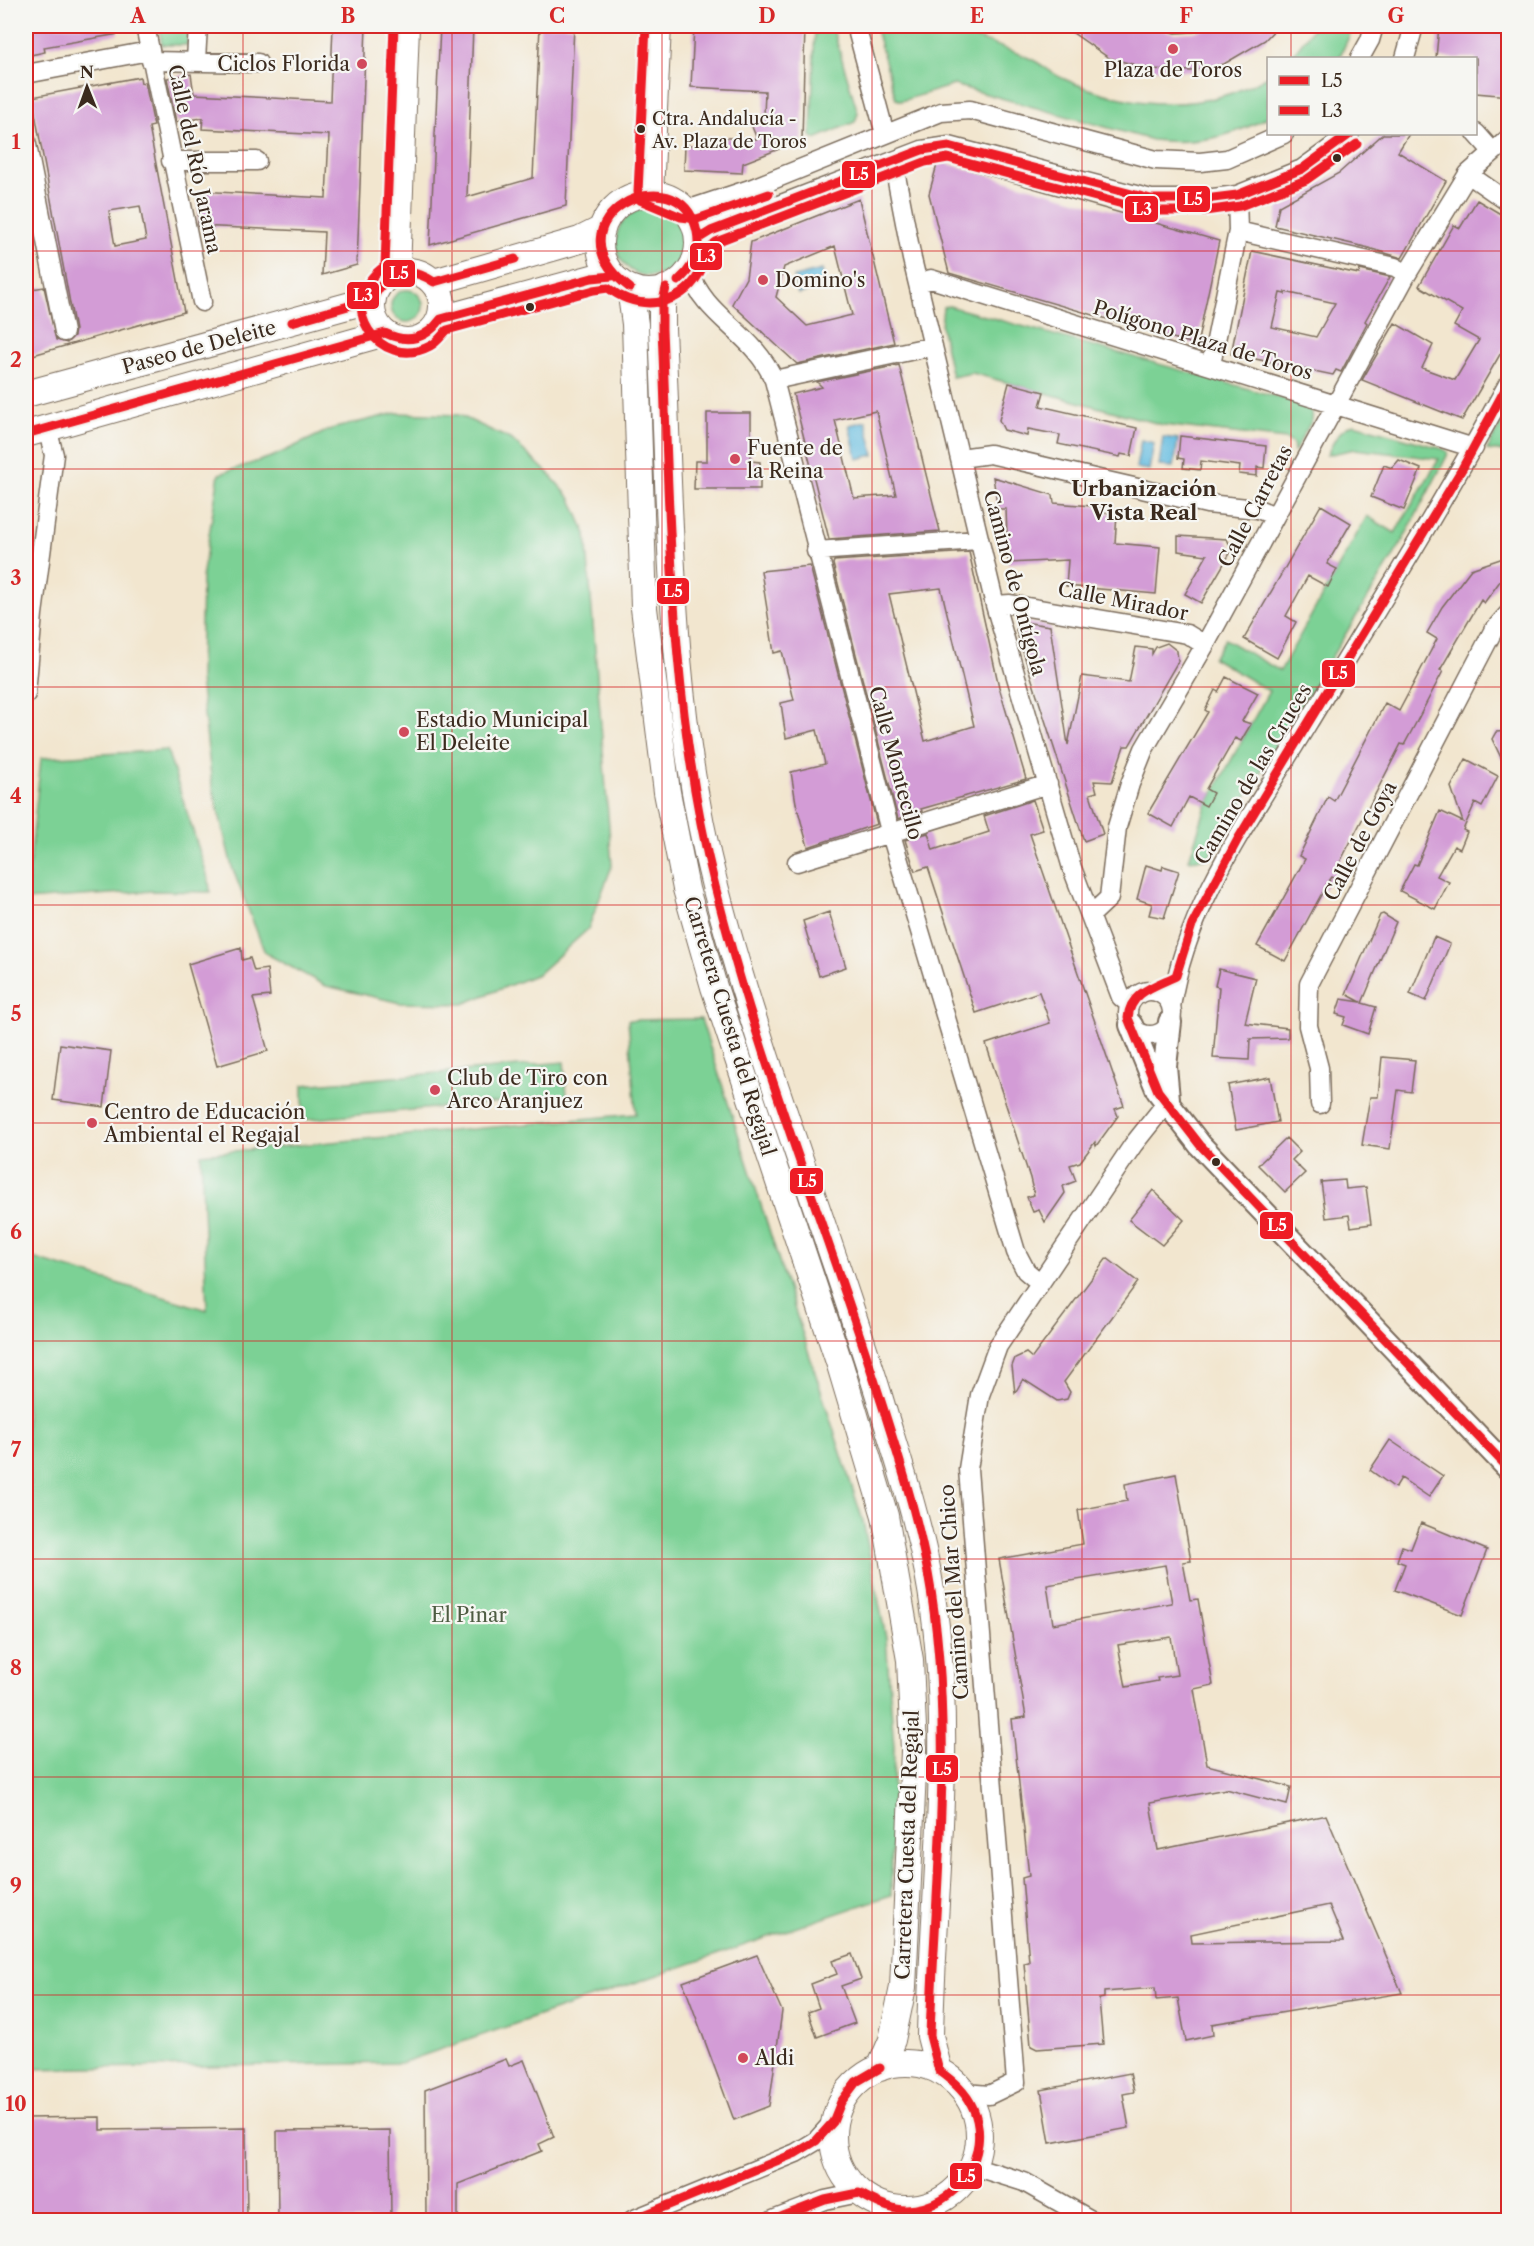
<svg xmlns="http://www.w3.org/2000/svg" width="1534" height="2246" font-family="'Libre Caslon Text',serif">
<style>
.green{fill:#7bd195;stroke:#5b7e5a;stroke-width:1.5}
.water{fill:#62bbe0;stroke:#4e727f;stroke-width:1.5}
.building{fill:#d39cd6;fill-rule:evenodd}
.lines{fill:none;stroke-linecap:round;stroke-linejoin:round}
.minor-casing{stroke:#7b6c5c;stroke-width:21}
.tertiary-casing{stroke:#7b6c5c;stroke-width:26}
.secondary-casing{stroke:#7b6c5c;stroke-width:28}
.minor{stroke:#fff;stroke-width:18}
.tertiary{stroke:#fff;stroke-width:22}
.secondary{stroke:#fff;stroke-width:26}
.bus-1-casing{stroke:#f6f6f2;stroke-width:14}
.bus-2-casing{stroke:#f6f6f2;stroke-width:14}
.bus-1{stroke:#ee1c25;stroke-width:9}
.bus-2{stroke:#ee1c25;stroke-width:9}
.grid{fill:none;stroke:#d62828;stroke-width:1.5;stroke-opacity:0.55}
.poi-dot{fill:#d1495b;stroke:#f6f6f2;stroke-width:2}
.bus-dot{fill:#3b2a1e;stroke:#f6f6f2;stroke-width:2}
.labels{text-anchor:middle;dominant-baseline:central;stroke-width:4.5;stroke-linejoin:round;paint-order:stroke}
.bus-label{font-size:18px;fill:#3b2a1e;stroke:#f6f6f2;text-anchor:start}
.poi-label{font-size:20px;fill:#3b2a1e;stroke:#f6f6f2;text-anchor:start}
.street-label{font-size:20px;fill:#3b2a1e;stroke:#f6f6f2}
.park-label{font-size:20px;fill:#4e5c42;stroke:#f6f6f2}
.neighbourhood-label{font-size:21px;font-weight:bold;fill:#3b2a1e;stroke:#f6f6f2}
.line-badge{stroke:#f6f6f2;stroke-width:2}
.badge-label{font-size:16px;text-anchor:middle;font-weight:bold;fill:#fff}
.neatline{fill:none;stroke:#d62828;stroke-width:2}
.grid-label{font-size:20px;text-anchor:middle;font-weight:bold;fill:#d62828}
</style>
<rect width="100%" height="100%" fill="#f6f6f2"/>
<filter id="ink" filterUnits="userSpaceOnUse"><feTurbulence type="fractalNoise" baseFrequency=".0167" numOctaves="2"/><feDisplacementMap in="SourceGraphic" scale="12" xChannelSelector="R" yChannelSelector="G"/><feConvolveMatrix kernelMatrix="1 2 1 2 8 2 1 2 1" color-interpolation-filters="sRGB"/></filter>
<filter id="wash" filterUnits="userSpaceOnUse"><feTurbulence type="fractalNoise" baseFrequency=".008" numOctaves="4" result="noise"/><feDisplacementMap in="SourceGraphic" scale="24" xChannelSelector="R" yChannelSelector="G"/><feGaussianBlur stdDeviation="1.35" result="paint"/><feColorMatrix in="noise" values="0 0 0 0 0 0 0 0 0 0 0 0 0 0 0 0 0 1.4 0 .05"/><feComposite in="paint" operator="in"/></filter>
<g filter="url(#wash)">
<rect width="100%" height="100%" fill="#f2e6cf"/>
<path class="green" d="M159 26H188L187 45H162Z
M815 26H832L858 113 855 122 815 139 811 136Z
M875 26C892 25 909 24 926 26 948 27 1009 49 1031 59 1042 64 1051 73 1062 78 1130 109 1203 115 1268 76V117C1231 138 1194 145 1152 140L954 85 901 101 896 99Z
M1315 26H1354L1339 58H1290Z
M616 242a34 34 0 1 1 68 0a34 34 0 1 1-68 0Z
M391 306a16 16 0 1 1 32 0a16 16 0 1 1-32 0Z
M949 306 1300 403C1309 407 1314 410 1312 420L1294 452 1293 444 1286 439 1163 425 972 373 952 377 941 326 943 307Z
M1508 409V452L1487 450Z
M396 413 459 415 512 440 548 473 571 499 586 534 612 866 588 929 538 974 463 1004 401 1003 326 986 265 953 232 867 212 785 200 679 202 578 219 474 274 456 331 429Z
M1354 424 1443 449 1448 452 1447 456 1401 544 1208 858 1189 860 1206 806 1269 691 1213 658 1225 639 1280 671 1367 516 1395 533 1439 459 1355 449 1327 455C1334 441 1338 429 1354 424Z
M167 750 209 881 210 892 153 891 26 900 41 758Z
M701 1019 863 1521 886 1638 894 1747 891 1895 401 2063 26 2069V1256L207 1310 201 1154 636 1114 628 1020Z
M564 1062 567 1096 303 1120V1085Z"/>
<path class="water" d="M822 270 826 287 798 294 794 277Z
M866 421 874 455 857 459 849 425Z
M1163 437 1178 439 1174 467 1159 466Z
M1141 440 1154 443 1149 470 1136 468Z"/>
<g id="blocks">
<path class="building" d="M26 26H118V34L44 47 45 52 26 56Z
M333 26H366L357 265 322 275 324 232 198 226 199 191 326 198 329 135 202 129 203 118 176 122 167 78 191 74 194 94 330 101Z
M440 26H473L467 197 533 178 540 26H574L566 206 430 245Z
M694 26H805L802 140 743 163 742 173 684 170 685 145 704 146 705 137 757 139 750 122 764 116 765 91 691 87Z
M1063 26H1144L1176 33 1194 32 1213 26H1278L1265 40 1224 64 1191 71 1151 69 1109 58Z
M1439 26H1509V96L1476 93V58H1436Z
M140 77 141 83 145 82 154 126 149 127 184 312 26 357V290L44 287 56 340 67 343 74 336 75 330 32 97ZM140 206 146 240 115 246 109 211Z
M1383 134H1409L1398 152 1446 181 1402 258 1365 247 1275 226 1279 206 1339 173Z
M938 161 1219 241 1197 345 949 273 929 194Z
M859 199 894 343 797 364 732 304 746 278 751 242ZM835 246 852 315 807 326 776 297 784 267Z
M1477 200 1509 219V339L1462 420 1362 380 1395 323 1433 345 1422 368 1455 380 1479 340 1454 326 1462 311 1419 286 1454 225 1460 228Z
M1252 251 1359 274 1360 270 1390 277 1365 321 1367 323 1341 372 1336 370 1333 375 1231 354ZM1285 292 1335 303 1316 337 1272 327 1280 293 1285 294Z
M899 365 940 531 829 539 793 394 822 387 817 382ZM876 411 896 495 854 498 835 420Z
M1009 383 1044 392 1040 406 1137 428 1131 456 1121 454 1120 457 1058 444 1060 435 1028 429 1027 436 1004 430 999 420Z
M707 413H751V461L760 462V489H694L695 461H707Z
M1180 436 1266 446 1264 468 1257 467V476L1239 474 1240 466 1201 461 1200 470 1183 468 1184 459 1178 458Z
M1399 460 1421 469 1404 510 1371 497 1384 465 1392 468Z
M993 477 1053 495 1054 503 1105 507V513L1117 514 1115 543 1160 547 1156 594 1066 586 1068 560 1008 563 1006 509H998Z
M1321 505 1351 523 1327 564 1337 569 1328 587 1308 576 1286 616 1296 622 1277 658 1244 639Z
M1178 536 1227 539 1232 550 1201 603 1185 594 1207 555 1178 551Z
M969 552 999 687 1026 779 921 809 922 811 898 819 833 564 834 561ZM941 588 974 726 925 741 889 594Z
M1509 556V569L1484 603 1481 600 1440 670 1443 671 1417 721 1404 745 1401 744 1365 814 1337 868 1341 881 1332 877 1327 884 1285 961 1257 946 1305 859 1299 856 1328 797 1334 801 1385 703 1399 711 1437 639 1427 633 1442 607 1471 569Z
M810 566 877 824 808 847 796 803 791 772 825 764 817 730 786 738 781 703 794 700 782 651 774 653 761 571Z
M1023 622 1050 626 1068 745 1082 676 1129 682 1136 647 1152 649V654L1156 647 1167 643 1177 651 1178 661 1129 746H1124L1112 782 1094 781 1097 792 1090 794 1103 834 1084 841 1016 630Z
M1226 677 1258 693 1242 721 1251 724 1241 741 1235 738 1206 789 1213 793 1206 806 1189 797 1173 827 1148 813 1208 712 1205 710 1215 690 1218 692Z
M1509 731V774L1492 739 1496 732Z
M1466 759 1498 776 1482 807 1475 803 1463 830 1467 832 1460 849 1454 846 1437 876 1449 882 1435 909 1400 891 1414 864 1417 865 1440 811 1463 822 1451 787Z
M1033 800 1043 830 1030 834 1124 1106 1115 1109 1118 1116 1096 1146 1095 1142 1080 1162 1070 1165 1076 1181 1063 1186 1065 1193 1045 1222 1039 1210 1033 1212 1027 1197 1034 1195 1030 1178 986 1044 1050 1023 1039 992 976 1013 928 867 915 871 905 840 928 833 933 850 989 832 984 816Z
M1146 865 1162 870 1163 866 1179 871 1164 918 1149 915 1152 904 1137 899Z
M829 912 846 967 819 976 803 921Z
M1383 914 1396 922 1362 1003 1376 1007 1368 1034 1343 1025 1346 1017 1336 1014 1341 999 1361 1002 1346 994 1380 915Z
M1434 937 1450 944 1426 1001 1410 994Z
M241 948 242 960 250 958 254 971 267 969 270 996 253 998 268 1051 217 1066 188 964Z
M1219 969 1256 978 1245 1023 1288 1028V1038L1250 1039 1249 1060 1213 1058 1219 987 1215 986Z
M60 1044 111 1051 104 1107 53 1100Z
M1382 1057 1415 1060 1411 1092 1398 1090 1390 1149 1362 1145 1370 1097H1378Z
M1270 1077 1278 1122 1236 1130 1228 1085Z
M1286 1138 1300 1152 1292 1160 1305 1173 1285 1192 1258 1165Z
M1345 1180 1346 1189 1366 1187 1371 1224 1351 1227 1349 1215 1326 1218 1321 1182Z
M1153 1190 1184 1220 1162 1245 1129 1220Z
M1107 1258 1138 1282 1064 1382 1070 1392 1067 1399 1057 1401 1023 1379 1015 1393 1012 1366 1015 1358 1026 1353 1032 1358Z
M1390 1440 1443 1476 1429 1497 1401 1478 1395 1488 1370 1470Z
M1176 1474 1191 1561 1183 1562 1190 1600 1198 1599 1213 1685 1194 1689 1207 1765 1291 1787 1287 1805 1226 1789 1150 1803 1158 1850 1326 1815 1402 1993 1212 2024 1213 2035 1186 2041 1178 1998 1156 2000 1155 1988 1104 1992V1998L1099 1999 1103 2044 1037 2049 1031 2046 1024 1963 1029 1962 1022 1878 1029 1876 1012 1719 1026 1717 999 1559 1083 1544 1078 1510 1127 1501 1125 1484ZM1165 1565 1172 1603 1053 1624 1047 1585ZM1171 1637 1177 1675 1157 1678 1158 1681 1126 1687 1118 1645ZM1329 1905 1344 1941 1192 1943 1191 1934Z
M1421 1523 1487 1550 1462 1615 1395 1590 1405 1564 1397 1561 1402 1546 1411 1549Z
M852 1954 861 1979 841 1986 855 2023 817 2037 808 2012 819 2008 811 1984 837 1974 832 1961Z
M757 1955 782 2011 769 2106 734 2120 683 1982Z
M506 2059 509 2066 524 2060 554 2137 539 2144 542 2151 458 2184V2217H426L425 2090Z
M1130 2073 1134 2092 1123 2094 1129 2128 1050 2143 1041 2090Z
M100 2117V2130L246 2128 247 2220H26V2118Z
M390 2130 391 2220H278L277 2131Z"/>
</g>
</g>
<g filter="url(#ink)">
<use href="#blocks" fill-opacity="0" stroke="#7b6c5c" stroke-width="1.5"/>
<g class="lines">
<defs>
<path id="minor" d="M145 26 202 302
M856 26 885 134
M1360 58 1370 40 1374 26
M1405 58 1414 26
M196 60 198 26
M151 61 258 63
M26 74 149 51
M1476 133 1492 151
M26 140 64 332
M171 161H257
M889 163 896 176 912 259 995 605 1072 868 1121 997 1129 1004
M1468 174 1508 202
M685 208 696 207 750 189 941 112 970 110 1156 160 1200 162 1227 159 1284 134
M1238 231 1395 267 1407 274
M698 239 711 231 922 150 949 146 1151 199H1205L1237 195 1302 169 1350 134
M689 270C704 318 754 332 774 380L890 831 1016 1252 1026 1271 1039 1282
M919 283 931 279 1474 448
M1211 365 1238 231 1237 195
M774 380 933 346
M960 458 990 454 1207 504 1258 509 1275 516
M816 551 978 540
M995 605 1010 604 1187 634 1205 645
M26 694 33 614 54 455 47 428
M797 862 1048 784
M1091 915 1109 898 1117 827 1130 784 1144 749 1205 645 1407 274 1468 174 1508 139
M1128 1013a22 22 0 1 1 44 0a22 22 0 1 1-44 0Z
M1171 1007C1186 903 1255 812 1308 723 1376 611 1445 499 1508 384
M1320 1104 1319 1068 1308 1026 1309 984 1493 631 1508 614
M965 2093 989 2095 1016 2082 968 1469 980 1395 998 1346 1133 1145 1168 1101
M973 2166 1024 2182 1091 2220
M632 2220 796 2153 816 2141 833 2122
M773 2220 825 2200 859 2193"/>
<path id="tertiary" d="M1131 1025 1158 1091 1200 1145 1508 1468
M1168 1099 1165 1066 1170 1022"/>
<path id="secondary" d="M650 193 658 26
M600 243a49 49 0 1 1 98 0a49 49 0 1 1-98 0Z
M372 306a35 35 0 1 1 70 0a35 35 0 1 1-70 0Z
M397 272 406 26
M434 282 580 240 602 229
M630 288 635 324 644 608 667 792 686 889 714 987 840 1365 885 1516 910 1660 914 1751 903 1987 892 2040 880 2068
M666 288 662 305V329C671 516 668 704 715 886 760 1059 826 1225 879 1396 896 1454 916 1512 928 1573 957 1725 933 1882 930 2036L939 2071
M441 319 592 278 612 276
M26 394 373 299
M26 434 385 333
M833 2136a73 73 0 1 1 146 0a73 73 0 1 1-146 0Z"/>
</defs>
<use href="#minor" class="minor-casing"/>
<use href="#tertiary" class="tertiary-casing"/>
<use href="#secondary" class="secondary-casing"/>
<use href="#minor" class="minor"/>
<use href="#tertiary" class="tertiary"/>
<use href="#secondary" class="secondary"/>
<defs>
<path id="bus-1" d="M698 239 711 231 922 150 949 146 1151 199H1205L1237 195 1302 169 1350 134
M630 288C540 220 681 150 697 232 701 252 693 268 678 281
M666 288 662 305V329C670 515 669 704 715 886 756 1051 819 1209 871 1370 892 1436 915 1504 928 1573 956 1725 935 1882 930 2036L939 2071
M292 322 373 299C386 271 409 265 434 282L515 259
M1508 384 1462 469 1238 839 1192 925 1176 976C1155 986 1130 992 1128 1018L1158 1091 1200 1145 1508 1468
M26 434 385 333C408 344 426 339 441 319L592 278 612 276
M859 2193C873 2201 890 2210 906 2210 957 2209 993 2154 973 2108 966 2092 953 2081 939 2071
M632 2220 796 2153 816 2141 833 2122 841 2102 856 2082 880 2068
M773 2220 825 2200 859 2193"/>
<path id="bus-2" d="M394 26 385 266C331 303 380 373 430 346 437 343 442 335 447 330L594 290 608 288C638 311 679 308 699 274 706 263 705 249 716 242L925 162 948 158 1149 211H1205L1240 206 1306 180 1357 144
M646 26 638 192 640 200 681 217 697 219 769 194"/>
</defs>
<use href="#bus-1" class="bus-1-casing"/>
<use href="#bus-2" class="bus-2-casing"/>
<use href="#bus-1" class="bus-1"/>
<use href="#bus-2" class="bus-2"/>
</g>
</g>
<path class="grid" d="M243 26V2220M452 26V2220M662 26V2220M872 26V2220M1082 26V2220M1291 26V58M1291 134V2220M26 251H1508M26 469H1508M26 687H1508M26 905H1508M26 1123H1508M26 1341H1508M26 1559H1508M26 1777H1508M26 1995H1508"/>
<g class="poi-dot">
<circle cx="1173" cy="49" r="6"/>
<circle cx="362" cy="64" r="6"/>
<circle cx="763" cy="280" r="6"/>
<circle cx="735" cy="459" r="6"/>
<circle cx="404" cy="732" r="6"/>
<circle cx="435" cy="1090" r="6"/>
<circle cx="92" cy="1123" r="6"/>
<circle cx="743" cy="2058" r="6"/>
</g>
<g class="bus-dot">
<circle cx="641" cy="129" r="5"/>
<circle cx="1337" cy="158" r="5"/>
<circle cx="530" cy="307" r="5"/>
<circle cx="1216" cy="1162" r="5"/>
</g>
<g class="labels">
<g class="bus-label">
<text x="652" y="119">Ctra. Andalucía -<tspan x="652" dy="23">Av. Plaza de Toros</tspan></text>
</g>
<g class="poi-label">
<text x="350" y="64" text-anchor="end">Ciclos Florida</text>
<text x="1173" y="70" text-anchor="middle">Plaza de Toros</text>
<text x="775" y="280">Domino's</text>
<text x="747" y="448">Fuente de<tspan x="747" dy="23">la Reina</tspan></text>
<text x="416" y="720">Estadio Municipal<tspan x="416" dy="23">El Deleite</tspan></text>
<text x="447" y="1078">Club de Tiro con<tspan x="447" dy="23">Arco Aranjuez</tspan></text>
<text x="104" y="1112">Centro de Educación<tspan x="104" dy="23">Ambiental el Regajal</tspan></text>
<text x="755" y="2058">Aldi</text>
</g>
<g class="street-label">
<text transform="translate(195 159) rotate(78)">Calle del Río Jarama</text>
<text transform="translate(1203 340) rotate(17)">Polígono Plaza de Toros</text>
<text transform="translate(199 347) rotate(-15)">Paseo de Deleite</text>
<text transform="translate(1255 506) rotate(-62)">Calle Carretas</text>
<text transform="translate(1015 583) rotate(75)">Camino de Ontígola</text>
<text transform="translate(1123 601) rotate(11)">Calle Mirador</text>
<text transform="translate(896 763) rotate(75)">Calle Montecillo</text>
<text transform="translate(1253 774) rotate(-59)">Camino de las Cruces</text>
<text transform="translate(1360 841) rotate(-62)">Calle de Goya</text>
<text transform="translate(730 1026) rotate(73)">Carretera Cuesta del Regajal</text>
<text transform="translate(954 1592) rotate(-94)">Camino del Mar Chico</text>
<text transform="translate(907 1845) rotate(-88)">Carretera Cuesta del Regajal</text>
</g>
<g class="park-label">
<text x="469" y="1615">El Pinar</text>
</g>
<g class="neighbourhood-label">
<text x="1144" y="488">Urbanización<tspan x="1144" dy="24">Vista Real</tspan></text>
</g>
</g>
<g class="line-badge">
<rect x="841" y="160" width="35" height="29" rx="6" fill="#ee1c25"/>
<rect x="1176" y="185" width="35" height="28" rx="6" fill="#ee1c25"/>
<rect x="1124" y="195" width="35" height="28" rx="6" fill="#ee1c25"/>
<rect x="689" y="242" width="34" height="29" rx="6" fill="#ee1c25"/>
<rect x="382" y="259" width="34" height="29" rx="6" fill="#ee1c25"/>
<rect x="346" y="281" width="34" height="29" rx="6" fill="#ee1c25"/>
<rect x="656" y="577" width="34" height="28" rx="6" fill="#ee1c25"/>
<rect x="1321" y="659" width="35" height="29" rx="6" fill="#ee1c25"/>
<rect x="789" y="1167" width="35" height="28" rx="6" fill="#ee1c25"/>
<rect x="1259" y="1211" width="35" height="29" rx="6" fill="#ee1c25"/>
<rect x="925" y="1754" width="34" height="29" rx="6" fill="#ee1c25"/>
<rect x="949" y="2162" width="34" height="28" rx="6" fill="#ee1c25"/>
</g>
<g class="badge-label">
<text x="859" y="180">L5</text>
<text x="1193" y="205">L5</text>
<text x="1142" y="215">L3</text>
<text x="706" y="262">L3</text>
<text x="399" y="279">L5</text>
<text x="363" y="301">L3</text>
<text x="673" y="597">L5</text>
<text x="1338" y="679">L5</text>
<text x="807" y="1187">L5</text>
<text x="1277" y="1231">L5</text>
<text x="942" y="1775">L5</text>
<text x="966" y="2182">L5</text>
</g>
<rect width="1534" height="2246" fill="none" stroke="#f6f6f2" stroke-width="66"/>
<rect x="1267" y="57" width="210" height="78" fill="#f6f6f2" stroke="#aba49d" stroke-width="1.5"/>
<rect x="1279" y="76" width="30" height="9" fill="#ee1c25" stroke="#aba49d" stroke-width="1.5"/>
<text x="1321" y="87" font-size="18" fill="#3b2a1e">L5</text>
<rect x="1279" y="106" width="30" height="9" fill="#ee1c25" stroke="#aba49d" stroke-width="1.5"/>
<text x="1321" y="117" font-size="18" fill="#3b2a1e">L3</text>
<g transform="translate(87 87) rotate(359)" stroke="#f6f6f2" stroke-width="4.5" paint-order="stroke">
<path d="M0-4.5L10 22L0 15L-10 22Z" fill="#3b2a1e"/>
<text y="-9" font-size="16" font-weight="bold" text-anchor="middle" fill="#3b2a1e">N</text>
</g>
<rect x="33" y="33" width="1468" height="2180" class="neatline"/>
<g class="grid-label">
<text x="138" y="23">A</text>
<text x="348" y="23">B</text>
<text x="557" y="23">C</text>
<text x="767" y="23">D</text>
<text x="977" y="23">E</text>
<text x="1186" y="23">F</text>
<text x="1396" y="23">G</text>
<text x="16" y="149">1</text>
<text x="16" y="367">2</text>
<text x="16" y="585">3</text>
<text x="16" y="803">4</text>
<text x="16" y="1021">5</text>
<text x="16" y="1239">6</text>
<text x="16" y="1457">7</text>
<text x="16" y="1675">8</text>
<text x="16" y="1893">9</text>
<text x="16" y="2111">10</text>
</g>
</svg>
